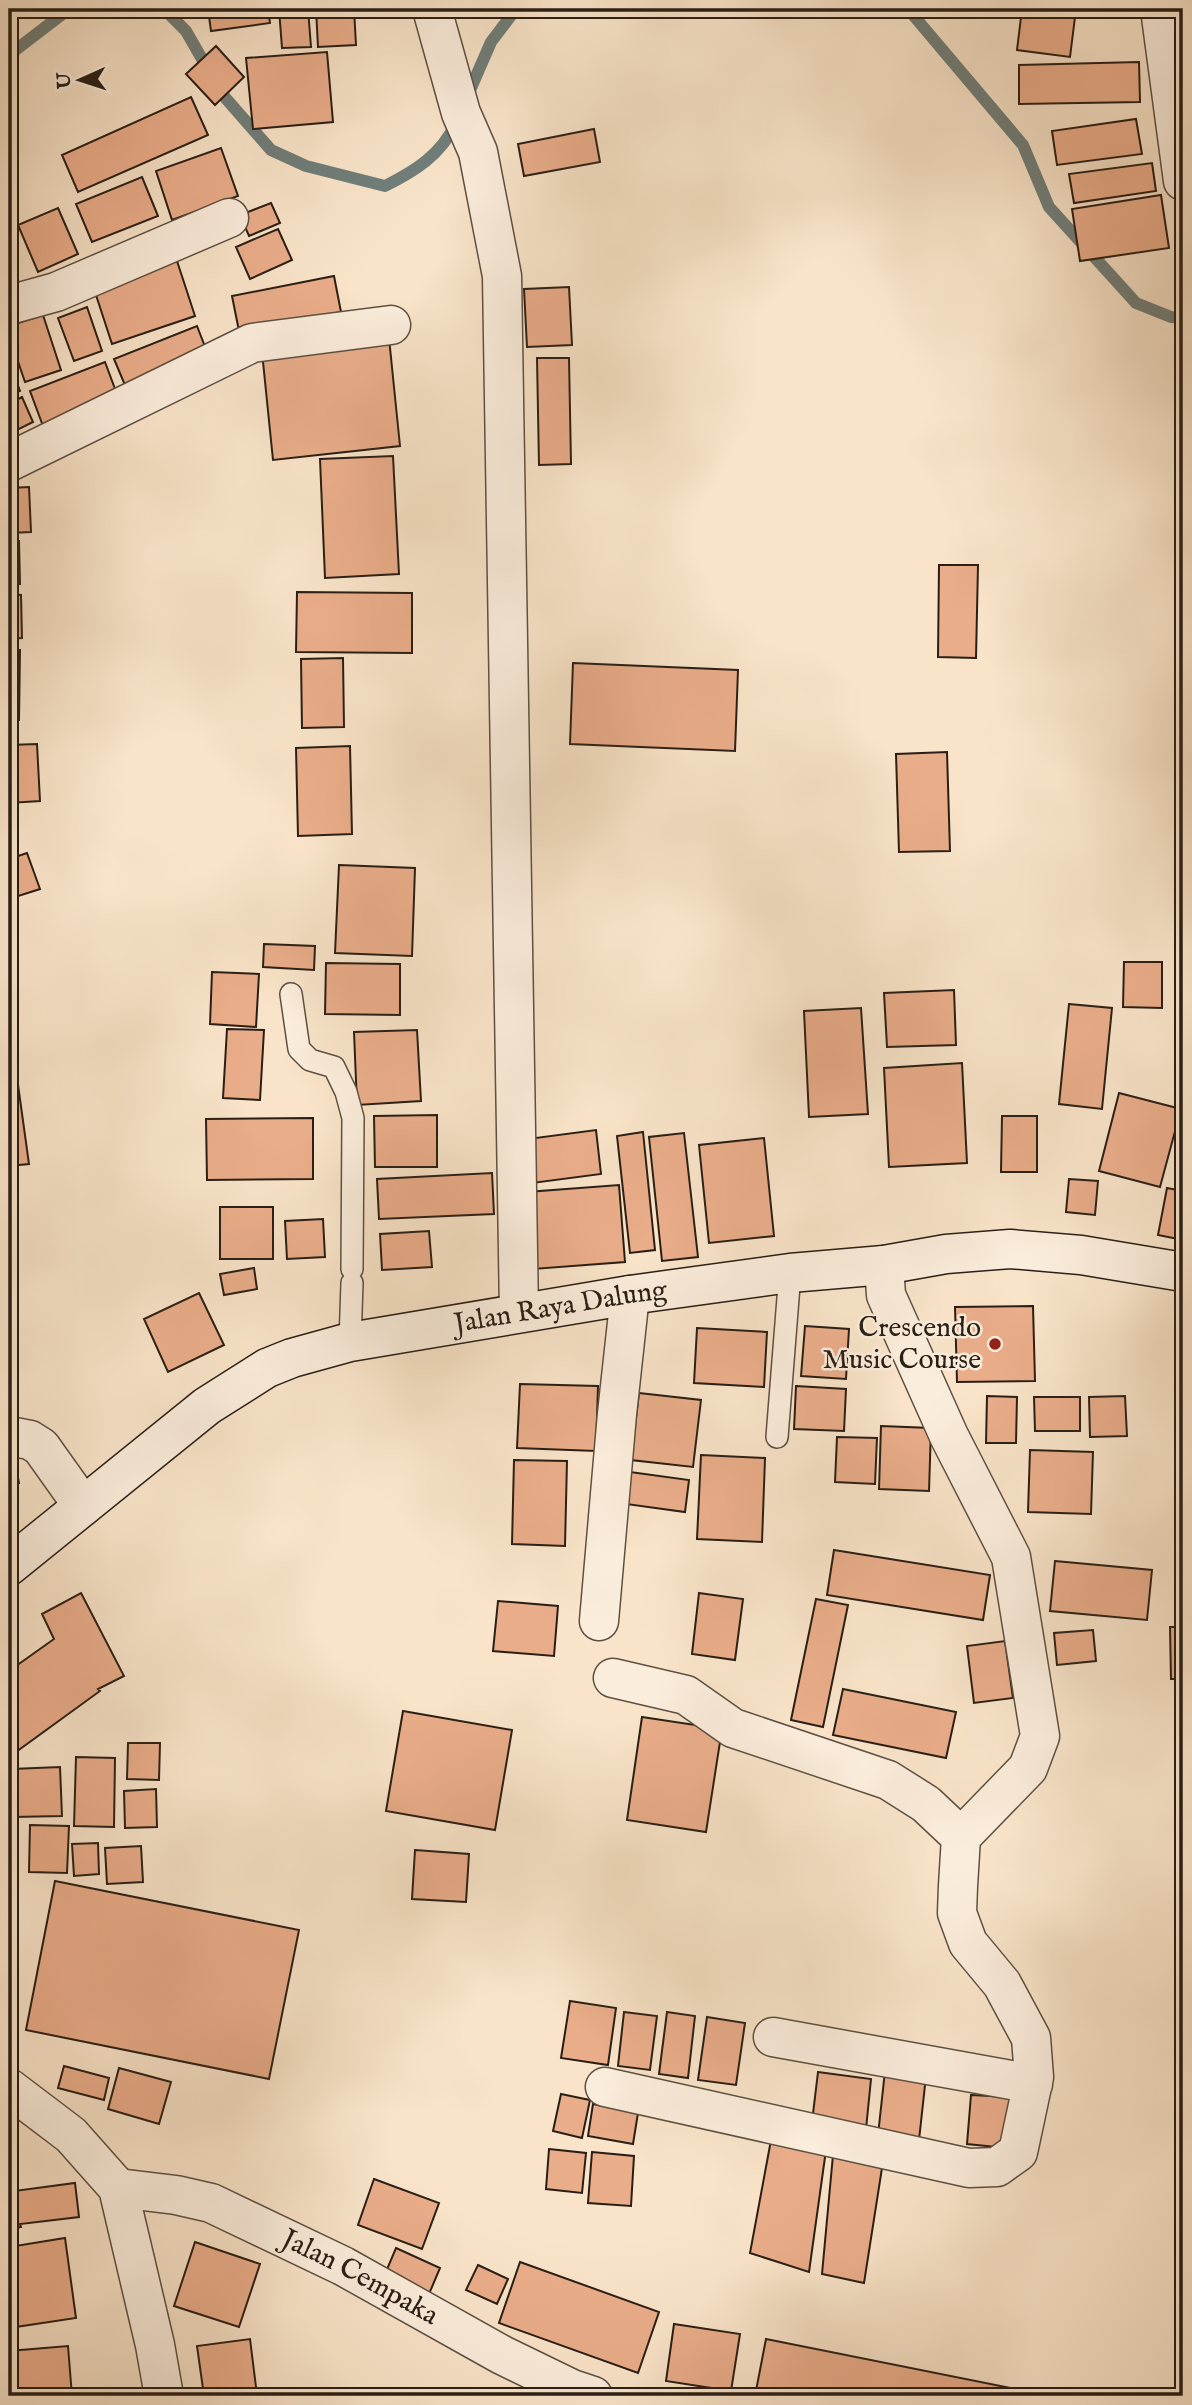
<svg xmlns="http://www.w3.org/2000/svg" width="1192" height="2405" font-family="'IM FELL English',serif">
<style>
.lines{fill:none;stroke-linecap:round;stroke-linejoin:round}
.stream{stroke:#707e7a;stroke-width:12}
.building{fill:#eaad8a;stroke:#291e16;stroke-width:2}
.service-casing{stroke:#5d5043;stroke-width:24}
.minor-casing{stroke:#5d5043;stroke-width:41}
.tertiary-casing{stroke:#5d5043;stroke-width:41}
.secondary-casing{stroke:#291e16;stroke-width:41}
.service{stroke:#fbeddc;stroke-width:21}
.minor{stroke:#fbeddc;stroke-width:38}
.tertiary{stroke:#fbeddc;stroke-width:38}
.secondary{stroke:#fbeddc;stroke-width:38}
.poi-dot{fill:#8f2418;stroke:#fbeddc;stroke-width:2.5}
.labels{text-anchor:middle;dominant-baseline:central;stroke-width:5;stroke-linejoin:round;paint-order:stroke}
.street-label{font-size:28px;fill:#291e16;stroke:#fbeddc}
.poi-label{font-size:28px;fill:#291e16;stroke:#fbeddc;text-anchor:end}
</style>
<rect width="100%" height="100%" fill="#f9e4c9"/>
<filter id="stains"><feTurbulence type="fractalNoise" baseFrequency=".00286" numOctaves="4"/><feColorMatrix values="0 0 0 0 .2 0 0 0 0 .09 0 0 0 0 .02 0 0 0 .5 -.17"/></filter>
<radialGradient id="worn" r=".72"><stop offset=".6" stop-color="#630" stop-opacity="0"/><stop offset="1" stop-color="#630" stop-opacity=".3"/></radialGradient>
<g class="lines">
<path class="stream" d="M164 9 186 31 222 94 271 150 306 166 385 186C415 171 441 155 456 123
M908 9 1023 145 1049 207 1136 303 1171 317 1183 318
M9 55 69 9
M467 97 491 42 516 9"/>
</g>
<path class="building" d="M208 9H268L270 23 211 31Z
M279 9H308L311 47 282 48Z
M316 9H354L356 45 318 47Z
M1022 9H1076L1070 57 1017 50Z
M1077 9H1124V14L1078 17Z
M216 46 244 77 215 105 186 74Z
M327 52 333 122 253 129 246 58Z
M1139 62 1140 102 1019 104V65Z
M191 97 208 135 78 192 62 155Z
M1136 119 1142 154 1057 165 1052 131Z
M594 129 600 162 524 176 518 144Z
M221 148 238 196 172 220 156 171Z
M1152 163 1156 191 1074 203 1069 174Z
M142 177 158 216 92 242 76 204Z
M1161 195 1169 248 1080 261 1072 209Z
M271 203 280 223 249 236 240 215Z
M58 208 78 254 38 272 18 225Z
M278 229 292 260 250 279 236 247Z
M177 261 195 316 112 344 94 289Z
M334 276 341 312 239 331 232 296Z
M569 287 572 345 527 347 524 289Z
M87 307 102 351 74 361 58 318Z
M43 315 61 370 25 382 9 335V326Z
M197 326 209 357 127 390 114 359Z
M389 338 400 446 273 460 262 352Z
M537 358H569L571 464 539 465Z
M9 362 20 391 9 395Z
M105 362 118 397 43 426 30 391Z
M22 397 33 422 9 434V404Z
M393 456 399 574 325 578 320 459Z
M29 487 31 532 9 533V488Z
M9 541H19L20 584H9Z
M939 565H978L976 658 938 657Z
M297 592 412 593V653L296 652Z
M9 594 21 595 22 638 9 639Z
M9 650H20L19 720H9Z
M343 658 344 727 302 728 301 659Z
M573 663 738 670 735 751 570 744Z
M37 744 40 801 9 803V745Z
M350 746 352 834 298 836 296 748Z
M947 752 950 851 899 852 896 754Z
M27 853 40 889 9 899V859Z
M339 865 415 868 412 956 335 953Z
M264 944 315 946 314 970 263 967Z
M1124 962H1162V1008L1123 1007Z
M326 963 400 964V1015L325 1014Z
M212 972 259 974 256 1027 210 1024Z
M954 990 956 1045 887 1047 884 993Z
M1069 1004 1112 1008 1102 1109 1059 1104Z
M861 1008 868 1114 809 1117 804 1011Z
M10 1027 29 1164 9 1166V1028Z
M227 1029 264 1030 260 1100 223 1098Z
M417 1030 421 1101 357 1105 354 1032Z
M962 1063 967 1163 889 1167 884 1068Z
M1119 1093 1181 1109 1160 1187 1099 1171Z
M437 1115V1167H375L374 1116Z
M1002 1116H1037V1172H1001Z
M313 1118V1179L207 1180 206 1119Z
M596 1130 601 1174 525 1184 520 1140Z
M643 1132 655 1250 630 1253 617 1136Z
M684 1133 698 1257 662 1261 649 1137Z
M764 1138 774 1236 709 1243 699 1145Z
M492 1173 494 1214 379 1219 377 1179Z
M1069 1179 1098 1181 1095 1215 1066 1212Z
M619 1185 625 1262 533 1269 527 1192Z
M1167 1188 1183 1191V1240L1158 1235Z
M220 1207H273V1259H220Z
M323 1219 325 1257 287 1259 285 1221Z
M429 1231 432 1267 382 1270 380 1234Z
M254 1268 257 1289 224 1295 220 1274Z
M199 1293 224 1345 168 1372 144 1319Z
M1033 1306 1035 1381 957 1382 955 1307Z
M805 1326 849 1329 846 1379 801 1376Z
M697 1328 767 1332 764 1387 694 1383Z
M520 1384 598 1386 596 1451 517 1448Z
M796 1386 846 1389 844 1431 794 1429Z
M639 1393 701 1400 693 1467 631 1460Z
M987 1396 1017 1397 1016 1443H986Z
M1125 1396 1127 1436 1090 1437 1089 1397Z
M1034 1397H1080V1431H1035Z
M881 1426 931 1428 929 1491 879 1489Z
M837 1437 877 1438 875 1484 835 1482Z
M11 1443 19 1483 9 1485V1444Z
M1030 1450 1093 1452 1091 1514 1028 1512Z
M701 1455 765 1458 762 1542 697 1539Z
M514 1460 567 1461 565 1546 512 1544Z
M630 1472 689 1480 685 1512 626 1504Z
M834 1550 990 1575 983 1620 827 1595Z
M1055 1561 1152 1570 1147 1620 1050 1611Z
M81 1593 124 1676 98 1689 100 1691 9 1757V1671L54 1639 42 1614Z
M699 1593 743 1599 735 1660 692 1654Z
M816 1599 848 1605 823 1727 791 1720Z
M498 1601 558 1606 554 1656 493 1651Z
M1170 1627H1183V1679H1171Z
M1093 1630 1096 1661 1057 1665 1054 1633Z
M1005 1641 1013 1698 974 1703 967 1646Z
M843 1689 956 1712 946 1758 833 1735Z
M403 1711 512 1730 495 1830 386 1811Z
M642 1717 722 1729 706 1832 627 1820Z
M128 1743H160L159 1780 127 1779Z
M76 1757 115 1758 114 1827 74 1826Z
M60 1767 62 1816 13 1817 12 1769Z
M156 1789 157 1827 125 1828 124 1791Z
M30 1825 69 1826 67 1873 29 1872Z
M98 1843 99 1874 74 1876 72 1844Z
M141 1846 143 1882 107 1884 105 1848Z
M415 1850 469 1854 466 1902 412 1899Z
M55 1881 299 1930 269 2079 26 2030Z
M570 2001 616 2008 608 2065 561 2058Z
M624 2012 657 2016 650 2070 618 2066Z
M667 2012 695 2016 688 2078 659 2074Z
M707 2017 745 2023 736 2085 698 2080Z
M64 2066 109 2078 104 2100 58 2088Z
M119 2068 171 2082 159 2124 108 2109Z
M885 2071 926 2076 919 2140 878 2135Z
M818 2072 871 2079 866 2129 812 2122Z
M561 2094 590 2100 582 2138 553 2131Z
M971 2095 1010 2097 1006 2148 967 2144Z
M593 2104 638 2113 633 2144 588 2136Z
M771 2140 826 2150 809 2272 750 2253Z
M9 2145 15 2191 75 2183 79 2217 20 2224 21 2227 9 2229Z
M549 2149 586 2153 582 2193 546 2189Z
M592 2152 634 2156 631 2206 588 2203Z
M833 2155 882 2168 864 2283 822 2274Z
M374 2179 439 2203 422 2249 358 2225Z
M65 2238 76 2318 9 2328V2247Z
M195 2242 260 2264 239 2327 174 2306Z
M396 2248 440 2268 429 2294 385 2274Z
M520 2262 659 2312 638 2373 499 2323Z
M478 2265 508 2279 497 2304 466 2290Z
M674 2324 740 2334 731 2391 666 2381Z
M250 2339 257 2395 204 2396 197 2346Z
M766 2339 1050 2396H755Z
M68 2346 72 2396H9V2351Z"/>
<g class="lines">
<defs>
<path id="service" d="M291 994 299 1049 310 1060 334 1067 346 1092 353 1118 352 1269
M350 1342 352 1283
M777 1437 790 1273"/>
<path id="minor" d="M432 9 461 113 478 152 502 276 519 1313
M1160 9 1183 181
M9 305 56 292 229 218
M9 462 252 343 391 325
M9 1436 30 1440 41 1447 83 1506
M599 1621 617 1414 630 1295
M613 1678 686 1695 733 1728 888 1780 926 1804 961 1837
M773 2037 1033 2084
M605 2087 969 2168 997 2167 1018 2152 1034 2077 1031 2038 1002 1984 968 1943 957 1913 958 1886 961 1837 1028 1768 1040 1736 1011 1557 949 1436 886 1295 884 1265"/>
<g id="tertiary">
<path d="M9 2088 71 2135 118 2188 155 2345 164 2396"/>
<path id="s1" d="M118 2188 176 2195 211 2203 343 2266 502 2355 572 2389 593 2396"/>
</g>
<g id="secondary">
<path id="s2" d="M9 1566 207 1406 267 1368 292 1358 350 1342 630 1295 790 1273 884 1265 946 1254 1010 1249 1081 1255 1183 1272"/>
</g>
</defs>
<use href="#service" class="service-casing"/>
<use href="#minor" class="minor-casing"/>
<use href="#tertiary" class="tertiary-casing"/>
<use href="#secondary" class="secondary-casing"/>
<use href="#service" class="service"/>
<use href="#minor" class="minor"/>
<use href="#tertiary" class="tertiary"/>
<use href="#secondary" class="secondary"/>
</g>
<circle class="poi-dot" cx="995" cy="1344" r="7"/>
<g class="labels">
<g class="street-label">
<text stroke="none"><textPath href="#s2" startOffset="626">Jalan Raya Dalung</textPath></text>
<text stroke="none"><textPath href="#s1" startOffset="261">Jalan Cempaka</textPath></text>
</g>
<g class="poi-label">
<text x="981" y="1328">Crescendo<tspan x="981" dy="32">Music Course</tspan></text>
</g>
</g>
<rect width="1192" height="2405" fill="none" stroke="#f9e4c9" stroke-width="35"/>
<rect x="10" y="10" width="1171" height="2384" fill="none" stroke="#291e16" stroke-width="3.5"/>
<rect x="18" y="18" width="1157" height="2370" fill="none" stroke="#291e16" stroke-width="2"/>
<g transform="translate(80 80) rotate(267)" stroke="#fbeddc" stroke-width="5" paint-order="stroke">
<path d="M0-5L12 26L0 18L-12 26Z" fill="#291e16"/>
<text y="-10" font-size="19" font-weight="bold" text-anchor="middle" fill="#291e16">U</text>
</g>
<rect width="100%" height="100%" filter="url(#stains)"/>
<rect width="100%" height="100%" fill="url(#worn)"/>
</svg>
